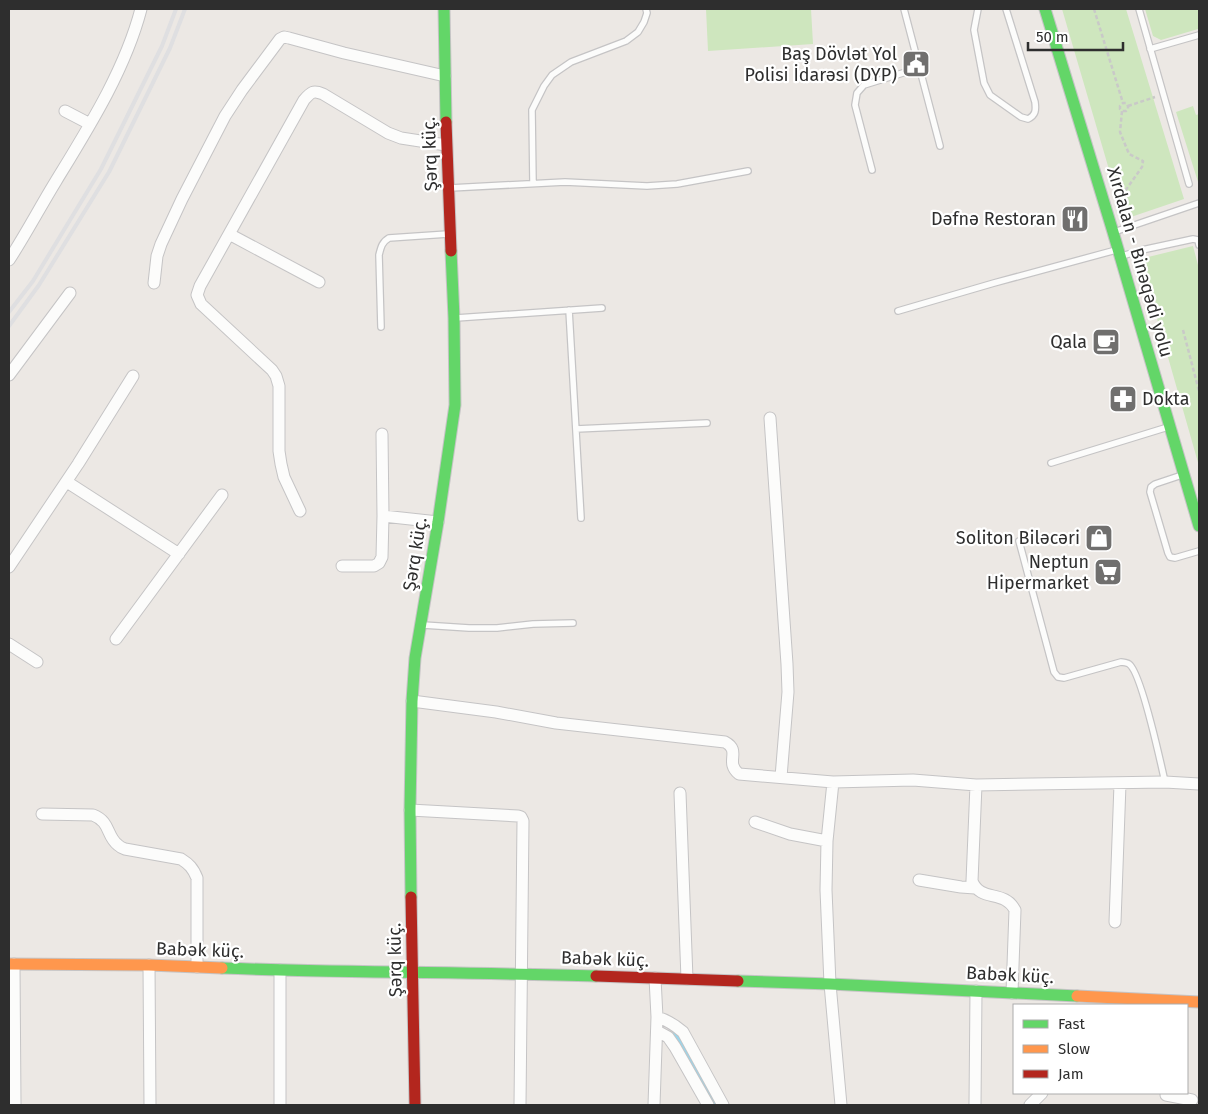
<svg xmlns="http://www.w3.org/2000/svg" width="1208" height="1114" font-family="'Fira Sans',sans-serif">
<style>
.green{fill:#cee6be}
.lines{fill:none;stroke-linecap:round;stroke-linejoin:round}
.stream{stroke:#99d6ec;stroke-width:4}
.lane-casing{stroke:#c5c4c5;stroke-width:8}
.street-casing{stroke:#c5c4c5;stroke-width:13}
.fast-casing{stroke:#c5c4c5;stroke-width:13}
.slow-casing{stroke:#c5c4c5;stroke-width:13}
.jam-casing{stroke:#c5c4c5;stroke-width:13}
.path{stroke:#c9c9c8;stroke-width:2.5;stroke-dasharray:4 2.5;stroke-linecap:butt}
.lane{stroke:#fcfcfb;stroke-width:5.5}
.street{stroke:#fcfcfb;stroke-width:11}
.fast{stroke:#63d668;stroke-width:11}
.slow{stroke:#ff974d;stroke-width:11}
.jam{stroke:#b3261e;stroke-width:11}
.rail{stroke:#dfdfe1;stroke-width:4}
.labels{text-anchor:middle;dominant-baseline:central;stroke-width:4.5;stroke-linejoin:round;paint-order:stroke}
.poi-label{font-size:18px;fill:#2e2e2e;stroke:#fff;text-anchor:end}
.street-label{font-size:18px;fill:#2e2e2e;stroke:#fff}
</style>
<rect width="100%" height="100%" fill="#ece8e4"/>
<path class="green" d="M706 9H811L813 44 708 51Z
M1062 9H1126L1184 199 1131 217 1120 207Z
M1145 9H1199V26L1198 29 1161 40 1153 36Z
M1193 106 1196 115 1199 114V185L1176 112Z
M1193 246 1199 269V466L1140 259Z"/>
<g class="lines">
<path class="stream" d="M674 1031 715 1105"/>
<defs>
<path id="lane" d="M904 9 940 146
M978 9 974 30 984 83 990 95 1021 117 1028 119C1036 115 1036 110 1035 102L1006 9
M1139 9 1189 184
M1150 49 1199 35
M872 170 855 105 857 93 864 85 919 68
M533 183 532 110 544 86 552 75 571 62 626 41 638 32 644 22 647 13 646 9
M450 188 565 182 647 186 677 184 748 171
M1114 232 1199 203
M1122 256 1142 250 1193 239 1198 240 1199 245
M569 310 581 518
M898 311 994 283 1116 250
M456 318 602 308
M381 327 379 255C381 247 382 242 389 238L448 234
M576 429 707 423
M1051 463 1168 427
M1182 475 1155 484 1151 487 1150 492 1168 553 1170 557 1175 558 1199 551
M1019 541 1054 672 1058 677 1064 678 1121 662C1123 662 1128 663 1129 664 1141 672 1161 764 1165 782
M423 625 469 628H497L533 624 573 623"/>
<path id="street" d="M65 111 90 124
M229 234 319 282
M9 260C26 234 40 207 56 181 89 127 125 70 141 9
M154 283 157 256 161 244 182 199 225 116 242 90 280 39 284 37 289 38 344 53 445 76
M9 375 70 293
M770 418 787 664 788 692 781 777
M67 482 179 554
M300 511 284 477 281 464 279 451V386L276 376 272 370 201 304 197 295 200 286 304 100C311 92 313 90 323 94L388 133 401 138 446 145
M383 516 438 522
M342 566H374L379 563 382 557 383 516 382 434
M9 567 78 464 133 376
M116 639 222 495
M9 644 37 662
M412 701 496 712 556 723 725 742C742 751 724 762 739 774L833 782 913 780 976 785 1165 782 1199 784
M833 782 827 841 826 890 830 984 841 1105
M976 785 972 881C981 903 1004 889 1015 910L1012 993
M680 793 687 979
M410 810 518 816 521 817 523 821 520 1105
M42 814 93 815C111 822 106 836 118 845 120 847 122 848 125 849L181 859C189 864 193 868 197 878V967
M755 822 790 834 827 841
M919 880 961 887 975 888
M1115 922 1120 784
M14 964 15 1105
M149 965 150 1105
M657 1017C667 1020 675 1025 683 1032L723 1105
M657 1031 668 1037 675 1047 708 1105
M1166 1095 1192 1100
M280 1105V970
M654 1105 657 1017 655 978
M975 1105 976 991
M1030 1105 1042 1093"/>
<path id="fast" d="M444 9 446 122
M1045 9 1113 232 1199 526
M411 897 410 810 412 701 415 658 438 522 455 405 454 318 451 251
M222 968C346 973 471 972 596 976
M738 981 830 984 1077 996"/>
<path id="slow" d="M9 964 149 965 222 968
M1077 996 1199 1002"/>
<path id="jam" d="M446 122 451 251
M411 897 415 1105
M596 976 738 981"/>
</defs>
<use href="#lane" class="lane-casing"/>
<use href="#street" class="street-casing"/>
<use href="#fast" class="fast-casing"/>
<use href="#slow" class="slow-casing"/>
<use href="#jam" class="jam-casing"/>
<path class="path" d="M1094 9 1123 103
M1128 106 1155 97
M1118 201 1142 167 1143 161 1129 154 1120 132 1122 111 1120 109V106L1123 103H1126L1128 106V109L1126 111H1122
M1183 330 1199 391"/>
<use href="#lane" class="lane"/>
<use href="#street" class="street"/>
<use href="#fast" class="fast"/>
<use href="#slow" class="slow"/>
<use href="#jam" class="jam"/>
<path class="rail" d="M9 312 33 281 101 169 162 46 176 9
M9 326 39 285 109 172 170 48 185 9"/>
</g>
<defs>
<symbol id="civic-square" viewBox="-11 -11 22 22"><rect x="-9" y="-9" width="18" height="18" rx="4" fill="#706f6e" stroke="#fff"/><path d="M-.6-6.5H3V-4.5H.6V-3L4-1V1h2V6H-6V1h2V-1L-.6-3ZM-1.2 2.5V6h2.4V2.5Z" fill="#fff"/></symbol>
<symbol id="restaurant-square" viewBox="-11 -11 22 22"><rect x="-9" y="-9" width="18" height="18" rx="4" fill="#706f6e" stroke="#fff"/><path d="M-5-6h1v4h1v-4h1v4h1v-4h1v5L-1.5 .5V6h-2V.5L-5-1ZM5-6V6H3V1.5H1.5Q1.5-4 5-6Z" fill="#fff"/></symbol>
<symbol id="cafe-square" viewBox="-11 -11 22 22"><rect x="-9" y="-9" width="18" height="18" rx="4" fill="#706f6e" stroke="#fff"/><path d="M-5.5-4.5H6V0H3Q3 3.5 0 3.5H-2.5Q-5.5 3.5-5.5 0ZM3-3.2v2h1.7v-2ZM-6 4.5H4V6H-6Z" fill="#fff"/></symbol>
<symbol id="pharmacy-square" viewBox="-11 -11 22 22"><rect x="-9" y="-9" width="18" height="18" rx="4" fill="#706f6e" stroke="#fff"/><path d="M-2-6h4v4h4v4h-4v4h-4v-4h-4v-4h4Z" fill="#fff"/></symbol>
<symbol id="shop-square" viewBox="-11 -11 22 22"><rect x="-9" y="-9" width="18" height="18" rx="4" fill="#706f6e" stroke="#fff"/><path d="M-5-2.5h2.3a2.7 3.5 0 0 1 5.4 0H5L5.5 6h-11ZM-1.5-2.5h3a1.5 2.3 0 0 0-3 0Z" fill="#fff"/></symbol>
<symbol id="supermarket-square" viewBox="-11 -11 22 22"><rect x="-9" y="-9" width="18" height="18" rx="4" fill="#706f6e" stroke="#fff"/><path d="M-6-5.5h2.5l.6 2H6L4.5 2H-2.5L-4.4-4H-6ZM-1.5 3.2a1.3 1.3 0 1 0 .1 0ZM3 3.2a1.3 1.3 0 1 0 .1 0Z" fill="#fff"/></symbol>
</defs>
<g fill-rule="evenodd">
<use href="#civic-square" x="900" y="48" width="32" height="32"/>
<use href="#restaurant-square" x="1059" y="203" width="32" height="32"/>
<use href="#cafe-square" x="1090" y="326" width="32" height="32"/>
<use href="#pharmacy-square" x="1107" y="383" width="32" height="32"/>
<use href="#shop-square" x="1083" y="522" width="32" height="32"/>
<use href="#supermarket-square" x="1092" y="556" width="32" height="32"/>
</g>
<g class="labels">
<g class="poi-label">
<text x="897" y="54">Baş Dövlət Yol<tspan x="897" dy="21">Polisi İdarəsi (DYP)</tspan></text>
<text x="1056" y="219">Dəfnə Restoran</text>
<text x="1087" y="342">Qala</text>
<text x="1142" y="399" text-anchor="start">Dokta</text>
<text x="1080" y="538">Soliton Biləcəri</text>
<text x="1089" y="562">Neptun<tspan x="1089" dy="21">Hipermarket</tspan></text>
</g>
<g class="street-label">
<text transform="translate(430 154) rotate(-92)">Şərq küç.</text>
<text transform="translate(1140 262) rotate(74)">Xırdalan - Binəqədi yolu</text>
<text transform="translate(415 554) rotate(-81)">Şərq küç.</text>
<text transform="translate(200 950) rotate(2)">Babək küç.</text>
<text transform="translate(605 959) rotate(2)">Babək küç.</text>
<text transform="translate(395 960) rotate(-91)">Şərq küç.</text>
<text transform="translate(1010 975) rotate(3)">Babək küç.</text>
</g>
</g>
<rect width="1208" height="1114" fill="none" stroke="#2e2e2e" stroke-width="20"/>
<rect x="1013" y="1004" width="175" height="90" fill="#ffffff" stroke="#ababab"/>
<rect x="1023" y="1020" width="25" height="8" fill="#63d668" stroke="#ababab"/>
<text x="1058" y="1029" font-size="15" fill="#2e2e2e">Fast</text>
<rect x="1023" y="1045" width="25" height="8" fill="#ff974d" stroke="#ababab"/>
<text x="1058" y="1054" font-size="15" fill="#2e2e2e">Slow</text>
<rect x="1023" y="1070" width="25" height="8" fill="#b3261e" stroke="#ababab"/>
<text x="1058" y="1079" font-size="15" fill="#2e2e2e">Jam</text>
<path d="M1028 42v8h95v-8" fill="none" stroke="#2e2e2e" stroke-width="2.5"/>
<text x="1036" y="42" font-size="15" fill="#2e2e2e" stroke="#ffffff" stroke-width="4" paint-order="stroke">50 m</text>
</svg>
